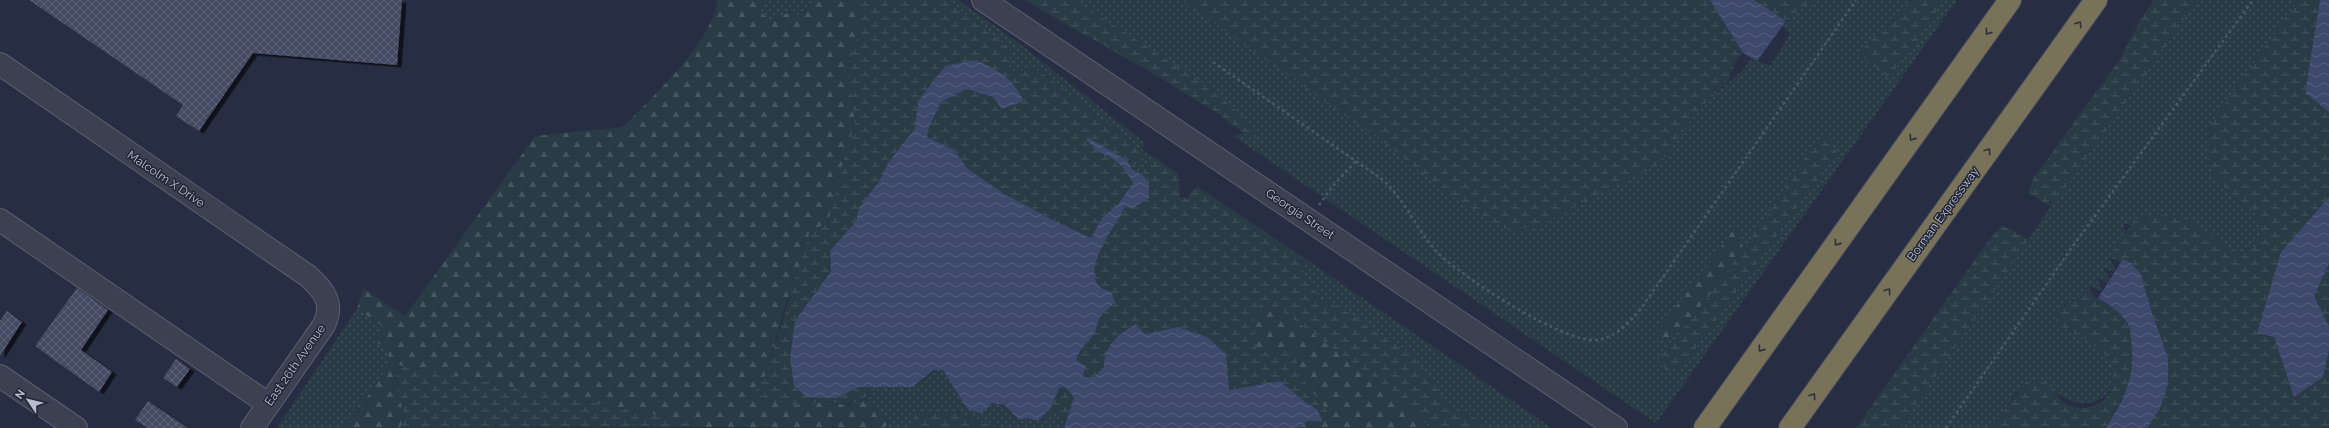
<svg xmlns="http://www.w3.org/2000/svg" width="2329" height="428" font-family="Raleway,sans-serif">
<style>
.grass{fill:url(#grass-dots);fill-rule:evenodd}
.forest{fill:url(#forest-firs)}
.wetland{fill:url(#wetland-marsh)}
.water{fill:url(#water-waves)}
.building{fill:url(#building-cross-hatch);filter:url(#shadow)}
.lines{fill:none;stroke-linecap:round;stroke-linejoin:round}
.minor-casing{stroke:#5a5e70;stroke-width:24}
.highway-casing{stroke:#464b5d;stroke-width:24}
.path{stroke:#485860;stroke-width:2.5;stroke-dasharray:3 3;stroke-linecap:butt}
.minor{stroke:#3c4152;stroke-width:22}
.highway{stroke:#787259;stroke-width:22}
.oneway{stroke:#2d313d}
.labels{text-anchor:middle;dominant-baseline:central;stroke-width:3;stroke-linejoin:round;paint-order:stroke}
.street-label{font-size:12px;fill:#b9bdcc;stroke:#202538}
</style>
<defs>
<pattern id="grass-dots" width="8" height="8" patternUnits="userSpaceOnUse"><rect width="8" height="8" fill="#293b44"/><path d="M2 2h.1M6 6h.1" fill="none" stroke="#46555e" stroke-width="1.8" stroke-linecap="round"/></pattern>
<pattern id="forest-firs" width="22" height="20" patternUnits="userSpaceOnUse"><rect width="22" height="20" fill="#293b44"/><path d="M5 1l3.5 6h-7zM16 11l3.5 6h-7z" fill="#46555e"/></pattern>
<pattern id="wetland-marsh" width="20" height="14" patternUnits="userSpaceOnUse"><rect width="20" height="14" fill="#293b44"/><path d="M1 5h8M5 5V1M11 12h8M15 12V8" fill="none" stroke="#46555e"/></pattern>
<pattern id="water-waves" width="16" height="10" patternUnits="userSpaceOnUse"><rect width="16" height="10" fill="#3e486b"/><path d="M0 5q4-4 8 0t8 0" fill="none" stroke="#58607f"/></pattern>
<pattern id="building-cross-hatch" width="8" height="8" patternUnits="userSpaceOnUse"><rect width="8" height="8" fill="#444b63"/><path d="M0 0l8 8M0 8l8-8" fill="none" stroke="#5d6378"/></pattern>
<filter id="shadow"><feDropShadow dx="4.5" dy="2.5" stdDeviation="0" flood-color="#0009"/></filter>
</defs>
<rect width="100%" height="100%" fill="#272e43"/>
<path class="grass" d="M763 0H813L803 16 790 12 770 20 761 12Z
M948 0H958L1020 44 1145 143 1142 149 1158 160 1148 163 1141 174 1131 167 1141 162 1146 154 1040 71 1033 69 1009 71 1004 44Z
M1075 0H1181L1391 148 1442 189 1501 227 1512 230H1525L1562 215 1601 193 1659 165 1700 108 1742 71 1751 59 1770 66 1790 34 1783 26 1786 21 1790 22 1796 12 1809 2 1811 4 1815 0H1911L1881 35 1906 58 1944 0H1957L1656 423 1233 136 1244 133 1261 139 1113 27ZM1837 153 1679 372 1672 368 1668 372 1656 360 1670 346 1720 281 1678 333 1735 228 1740 232 1743 250 1775 204Z
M2197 0H2298L2209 126 2207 157 2213 174 2235 199 2254 212 2259 222 2261 235 2257 244 2247 251H2234L2194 223 2178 217 2155 214 2131 226 2125 223 2123 226 2126 232 2113 254 2123 259 2121 262 2109 258 2116 270 2114 272 2102 267 2110 279 2107 282 2096 277 2102 289 2101 291 2090 286 2089 289 2093 295 2089 292 2062 306 2065 329C2079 337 2098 344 2109 357 2131 386 2089 428 2047 384L2017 392 1991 428H1900L2087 154Z
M1304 258 1552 428H1486L1470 414 1452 410 1410 352 1389 341 1348 312 1321 299 1305 275 1302 266Z
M357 309 384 327C386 338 391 350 389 361 385 379 352 413 338 428H277Z
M937 370H943L968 410C997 402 997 398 1020 420L1027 418 1038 421 1054 416 1066 421 1064 428H999L956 412H916L909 428H885L888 422 877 405 865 399 877 387H912Z"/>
<path class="forest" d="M718 0H763L761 12 770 20 790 12 803 16 813 0H845L858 7 860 31 847 65 855 123 843 163 828 223 787 300 765 376 757 386 806 405 822 402 849 405 865 399 877 405 888 422 885 428 705 427 652 414 398 365 396 387 405 416 400 428H338C357 408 388 379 389 351L374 340 384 327 357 309 363 288 405 316 535 136 623 127C655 93 709 47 718 0Z
M1735 228 1740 232 1743 250C1720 281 1697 316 1669 341L1653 337Z
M1263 303 1283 312 1397 395 1430 428H1298L1308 421 1323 422 1328 416 1303 379 1294 353 1256 350 1254 311Z"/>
<path class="wetland" d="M845 0H948L1011 50 1009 71 1033 69 1040 71 1146 154 1141 162 1131 167 1127 160 1087 137V141L1097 151 1103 152 1124 166 1133 183 1119 203 1102 218 1091 238 1051 219 1003 193 968 169 954 150 927 137 929 127 941 102 966 89 993 97 1001 71 918 101 915 128 888 163 880 180 859 208 856 221 830 251 831 271 795 321 790 358 794 385 837 398 858 387H877C853 410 852 403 823 402 817 402 811 405 805 405 786 406 774 402 757 394V386L765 376 775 345 810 231 828 223 843 163 855 123 847 65 860 31 858 7Z
M1024 0H1075L1205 84 1248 121 1262 140 1244 133 1217 113 1159 77Z
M1181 0H1710L1743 53 1736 60 1728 82 1700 108 1659 165 1601 193 1539 227 1512 230 1501 227 1442 189 1391 148Z
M1754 0H1815L1811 4 1809 2 1796 12 1790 22 1769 11Z
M1911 0H1944L1906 58 1888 77 1859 54 1873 37 1881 35Z
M2154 0H2197L2052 207 2028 193 2033 179 2120 59 2142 17Z
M2298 0H2320L2305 93 2329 112V197L2281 252 2258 333 2274 337 2294 397 2323 377 2329 350V428H2147L2160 409 2168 358 2151 310 2141 274 2131 263 2113 254 2122 234H2124L2138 218 2155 214 2178 217 2194 223 2234 251H2247L2257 244 2261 235 2259 222 2254 212 2235 199 2213 174 2207 157 2209 126Z
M1822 135 1828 138 1837 153 1679 372 1672 368 1668 372 1656 360 1670 346C1706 300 1741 254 1774 205 1790 181 1803 157 1822 135Z
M1158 160 1178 173 1180 197 1187 198 1192 190 1198 187 1304 258 1302 266 1305 275 1321 299 1348 312 1389 341 1410 352 1452 410 1470 414 1486 428H1430L1397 395 1283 312 1264 303 1254 311 1256 349H1282L1294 353 1303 379 1326 409 1328 416 1323 422 1317 409 1304 401 1280 381 1229 390 1225 354 1178 327 1145 334 1136 324C1118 335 1104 344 1104 367L1094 377H1083L1076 360 1080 351 1094 334 1100 317 1115 302 1100 287 1094 276 1096 257 1125 206 1149 182 1141 174 1148 163Z
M2002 225 2029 240 1900 428H1856L1989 240Z
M2329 264V326L2314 296Z
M2089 292 2120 313 2129 325 2133 365 2129 385 2106 428H1991L2026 382C2033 381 2040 380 2047 384 2053 388 2057 397 2063 402 2086 417 2116 402 2114 374 2111 346 2077 337 2057 324L2056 313 2062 306Z
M398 365 652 414 705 427 400 428 405 416 396 387Z
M1065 387 1074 397 1066 421 1054 416 1038 421 1051 408 1059 388Z
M916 412H956L999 428H909Z"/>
<path class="water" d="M1710 0H1754L1786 21 1757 61 1743 53Z
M2320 0H2329V112L2305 93Z
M975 60C1002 72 1009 75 1024 101L1002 109 993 97 966 89 941 102 929 127 927 137 954 150 968 169 1003 193 1051 219 1091 238 1102 218 1119 203 1133 183C1125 167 1115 158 1099 152 1095 150 1091 144 1087 141V137L1127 160 1132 169 1141 174 1149 181V198L1132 208 1125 207C1116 226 1081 268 1100 287 1103 289 1108 291 1111 292L1115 302 1100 317 1094 334 1080 351 1076 360 1085 366 1083 377H1094L1104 367C1104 344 1118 335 1136 324L1145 334 1178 327 1207 337 1226 354 1229 390 1280 381 1304 401 1317 409 1323 422 1308 421 1298 428H1064L1074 397 1065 387 1059 388 1051 408 1038 421 1027 418 1020 420 1004 405 992 403 982 413 968 410 943 370H934L912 387H858L837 398 806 397 794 385 790 358 795 321 831 271 830 251 856 221 859 208 880 180 888 163 915 128 918 101 945 66Z
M2329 197V264L2314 296 2329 326V350L2323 377 2294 397 2274 337 2257 333 2281 252Z
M2123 259 2131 263 2141 274 2151 310 2168 358V383L2160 409 2147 428H2106C2124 398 2136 378 2131 342 2130 336 2131 329 2128 324 2121 312 2109 305 2098 298Z"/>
<path class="building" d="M29 0H402L397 65 253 53 199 131 176 116 183 105Z
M77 288 108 310 81 350 112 372 99 392 35 346Z
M7 311 22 322 0 356V321Z
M176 359 190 369 177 387 163 378Z
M148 401 188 428H148L135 420Z"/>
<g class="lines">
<defs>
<path id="minor" d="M983 0 1616 428
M0 64 308 276C325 291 334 304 324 325L252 428
M0 220 268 404
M0 376 76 428"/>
<path id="highway" d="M1705 428 2010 0
M1790 428 2096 0"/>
</defs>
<use href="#minor" class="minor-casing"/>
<use href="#highway" class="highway-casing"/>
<path class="path" d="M1213 62 1383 180C1406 201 1417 231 1438 253 1462 277 1563 343 1596 340 1615 338 1628 324 1640 310L1856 0
M1319 205 1332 187 1356 161
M1946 428 2073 246 2253 0"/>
<use href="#minor" class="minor"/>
<use href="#highway" class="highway"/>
</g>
<defs><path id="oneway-chevron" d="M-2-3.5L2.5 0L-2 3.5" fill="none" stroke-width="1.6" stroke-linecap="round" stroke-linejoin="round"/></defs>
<g class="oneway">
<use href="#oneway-chevron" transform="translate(2079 24) rotate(-55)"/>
<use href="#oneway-chevron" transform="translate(1988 32) rotate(125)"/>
<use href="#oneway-chevron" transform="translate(1912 138) rotate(125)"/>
<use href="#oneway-chevron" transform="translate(1988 151) rotate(-54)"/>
<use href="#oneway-chevron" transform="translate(1837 243) rotate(125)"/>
<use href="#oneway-chevron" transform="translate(1888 291) rotate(-54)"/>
<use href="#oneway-chevron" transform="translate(1761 349) rotate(125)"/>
<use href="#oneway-chevron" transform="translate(1813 396) rotate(-54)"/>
</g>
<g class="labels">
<g class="street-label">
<text transform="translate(166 179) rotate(34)">Malcolm X Drive</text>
<text transform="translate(1300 214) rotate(34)">Georgia Street</text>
<text transform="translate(1943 214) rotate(-54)">Borman Expressway</text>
<text transform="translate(295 365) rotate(-55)">East 26th Avenue</text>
</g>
</g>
<g transform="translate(28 400) rotate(305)" stroke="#202538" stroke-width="3" paint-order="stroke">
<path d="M0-3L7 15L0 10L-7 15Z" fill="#b9bdcc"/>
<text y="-6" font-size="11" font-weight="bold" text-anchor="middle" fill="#b9bdcc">N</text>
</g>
</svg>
